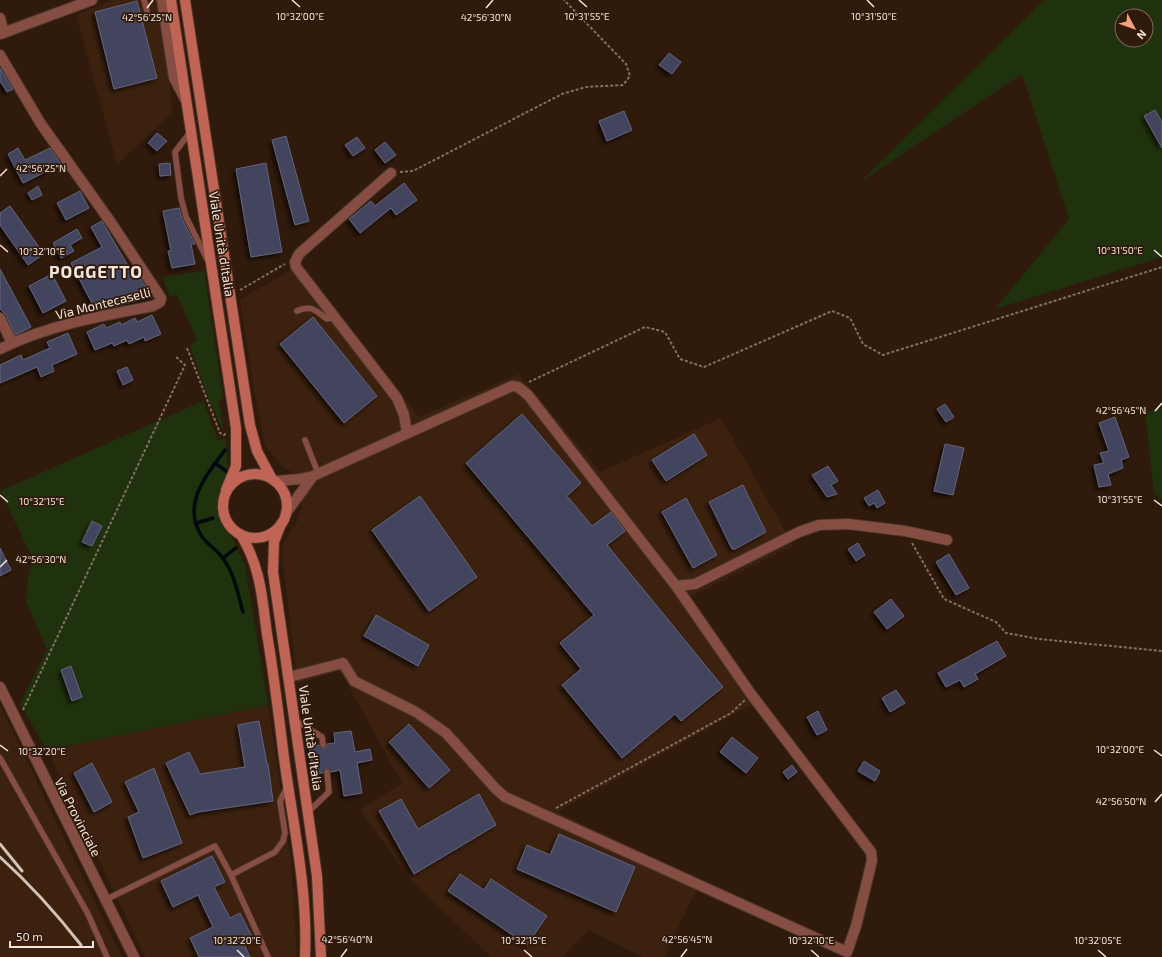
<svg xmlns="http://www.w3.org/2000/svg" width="1162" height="957" font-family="'Exo 2',sans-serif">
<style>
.built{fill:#3c210f}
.green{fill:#1f320d;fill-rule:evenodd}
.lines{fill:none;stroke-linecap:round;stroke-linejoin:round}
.stream{stroke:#00090e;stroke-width:3.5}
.building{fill:#43445d;stroke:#62647e;filter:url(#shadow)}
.service-casing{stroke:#4b3629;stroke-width:7}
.minor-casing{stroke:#4b3629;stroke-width:12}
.secondary-casing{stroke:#4b3629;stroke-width:12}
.path{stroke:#837064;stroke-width:2;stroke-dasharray:3 2;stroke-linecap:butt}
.service{stroke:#864d43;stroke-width:5.5}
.minor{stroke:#864d43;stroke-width:10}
.secondary{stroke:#c06455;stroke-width:10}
.rail{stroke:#d2c2b8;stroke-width:3}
.ticks{fill:none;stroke:#f4e5dc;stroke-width:1.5}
.labels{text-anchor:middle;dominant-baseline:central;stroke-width:3.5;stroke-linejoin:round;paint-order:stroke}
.street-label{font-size:13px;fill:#f4e5dc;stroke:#301a0c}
.district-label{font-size:17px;font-weight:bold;letter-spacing:1px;fill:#f4e5dc;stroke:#301a0c}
.ticks-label{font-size:10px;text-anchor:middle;fill:#f4e5dc;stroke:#301a0c;stroke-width:3.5;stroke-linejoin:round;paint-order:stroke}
</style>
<defs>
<filter id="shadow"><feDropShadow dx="-3" dy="3" stdDeviation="2" flood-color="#0009"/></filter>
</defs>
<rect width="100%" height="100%" fill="#301a0c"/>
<path class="built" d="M113 0H158L170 80 172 113 117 164 76 15Z
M299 265 419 417 519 374 600 472 721 418 793 545 685 599 751 705 557 812 701 880 664 957H642L589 930 562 957H491L411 880 360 810 402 783 342 674 336 671 298 684 281 547 297 522 302 507 300 479 298 474 285 469 265 446 255 396 240 300Z
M0 705 61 832 122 957H0Z
M268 705 291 861 297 957H145L47 750Z"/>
<path class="green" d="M1044 0H1162V257L995 309 1069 219 1022 74 860 182ZM1122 16H1146V40H1122Z
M204 271 223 399 219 400 224 432 208 399 190 346 197 340 177 295 170 297 162 277Z
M203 401 218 440 226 439 228 472 222 485 218 500 221 515 245 566 268 705 47 750 20 704 47 649 26 602 28 577 33 559 0 491Z
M1162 408V500L1154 493 1145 413Z"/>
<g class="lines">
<path class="stream" d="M225 450C206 476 180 505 203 538 209 546 219 551 224 560 235 575 238 595 243 612
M215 463 226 471
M197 523 213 518
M223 558 236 548"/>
</g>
<path class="building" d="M137 1 157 78 114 89 95 12Z
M669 53 681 62 672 74 659 65Z
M0 68 13 89 7 92 0 81Z
M1155 110 1162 122V148L1144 116Z
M624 111 632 130 607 141 599 121Z
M157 133 167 141 157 151 148 143Z
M286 136 309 221 295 225 272 140Z
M357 137 365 148 353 156 345 145Z
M385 142 396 155 385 163 375 150Z
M18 148 25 160 50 148 61 164 23 183 8 154Z
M170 163 171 175 160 176 159 164Z
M266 163 282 252 251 257 236 169Z
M404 183 417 200 396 215 391 208 360 233 349 219 371 201 375 206Z
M38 186 42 195 32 200 28 193Z
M80 191 89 208 66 220 57 203Z
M10 206 44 254 28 265 0 225V213Z
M179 208 182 219 195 244H191L195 264 172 268 168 251H171L163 211Z
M102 221 134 276 137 274 152 297 96 311 71 263 102 247 91 227Z
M77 229 82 238 70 245 74 251 61 258 53 243Z
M0 269 31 327 15 335 6 315 0 309Z
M52 274 66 301 43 313 29 286Z
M152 315 161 334 145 341 144 337 129 344 127 340 114 346 112 343 95 350 87 332 104 324 106 328 120 322 121 325 135 318 137 322Z
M313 317 377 396 344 423 280 344Z
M68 333 77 354 52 365 54 371 41 377 37 367 0 383V365L21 355 23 360 50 348 47 342Z
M127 367 133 380 123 385 117 371Z
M945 404 954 417 946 422 937 409Z
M522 414 581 483 567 496 592 526 611 512 625 531 607 545 723 687 681 721 675 714 622 758 562 685 581 669 560 643 594 615 466 463Z
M1115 417 1129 457 1121 460 1123 468 1108 474 1111 485 1099 487 1094 465 1104 463 1100 453 1109 451 1099 423Z
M694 434 707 455 666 481 652 460Z
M945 444 964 448 953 495 934 491Z
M828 466 838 481 831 485 837 494 827 497 812 475Z
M743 485 766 532 735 549H732L709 502Z
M878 490 885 503 877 508 874 503 869 506 864 498Z
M420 496 477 577 429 611 372 530Z
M686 498 717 555 693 568 662 512Z
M92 521 102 526 92 546 82 542Z
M858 543 865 555 856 561 848 549Z
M0 548 11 570 0 576Z
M949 554 969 588 956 595 936 562Z
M891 599 904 616 887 629 874 612Z
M376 615 429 645 418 666 364 636Z
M997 641 1006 656 975 674 978 679 964 687 960 680 946 687 938 673Z
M71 666 82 697 72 701 61 670Z
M896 690 905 703 890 712 882 698Z
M818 711 827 730 817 735 807 717Z
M259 721 267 764H268L273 801 198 812 190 815 166 763 189 752 200 774 245 767 238 725Z
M409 724 450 770 429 788 389 742Z
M351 731 355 752 370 749 372 760 357 763 362 793 344 796 340 770 331 772 326 768 323 773 313 774 309 747 319 745 324 749 327 744 335 743 334 733Z
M732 737 758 758 746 773 720 752Z
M864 761 880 771 875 781 858 771Z
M92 763 112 802 94 812 74 773Z
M792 765 797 772 788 779 783 772Z
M154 768 182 843 143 858 128 817 139 812 125 782Z
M479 794 496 825 414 874 379 811 401 799 418 829Z
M559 834 635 867 616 912 517 869 527 845 550 855Z
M212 856 225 882 214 887 230 918 240 913 253 939 244 944 250 957H199L190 938 213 927 198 895 173 907 161 881Z
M460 874 484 890 491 879 547 916 527 945 448 891Z"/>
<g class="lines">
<defs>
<path id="service" d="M144 0 147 11
M191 131 175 152 181 198 186 217 207 259
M297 311C311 304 316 311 327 319L334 317
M305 440 318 473
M295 720 322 737 323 745
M0 758 88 914 107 957
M308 812 329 792 327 772
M231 875 268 957
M105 900 215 846 231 875 275 852 283 841 285 833 280 801 288 785"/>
<path id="minor" d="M162 0 174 78 185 99
M0 18 4 33
M0 34 92 0
M0 55 41 124 112 224 161 298 160 302 153 306C101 316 48 325 0 349
M391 173 299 254 295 262 296 267 397 398 404 415 407 433
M0 318 12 343
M276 481 300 479 313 476 512 386 518 387 528 395 676 586 695 584 799 532 819 525 848 524 905 531 947 540
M286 513 313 476
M289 677 343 663 354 681 416 712 446 733 495 788 505 797 847 952 856 926 870 869 872 860 871 852 751 694 676 586
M0 687 134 957"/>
<path id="secondary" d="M171 0 236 428V466L226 490
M185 0 250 425 257 451 271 477
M223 506a32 32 0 1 1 64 0a32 32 0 1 1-64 0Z
M281 524 274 542 273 572 317 876 321 957
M241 535C261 568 262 598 267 634 274 675 279 717 284 758 293 824 308 890 305 957"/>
</defs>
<use href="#service" class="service-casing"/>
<use href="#minor" class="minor-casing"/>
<use href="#secondary" class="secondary-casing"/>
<path class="path" d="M400 172 413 171 562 94 586 87 623 85 630 76 626 64 564 0
M240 290 285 264
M187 348 220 433 224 435 226 433
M529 382 645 327 665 332 680 359 704 367 832 311 850 318 863 344 883 355 1162 267
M912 543 944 599 996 622 1006 633 1039 639 1162 651
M23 710 185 365 175 356
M556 808 731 713 745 700"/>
<use href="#service" class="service"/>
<use href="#minor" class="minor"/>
<use href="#secondary" class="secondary"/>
<path class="rail" d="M0 844 22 871
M0 857C30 884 56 913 81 945"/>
</g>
<path class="ticks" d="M292 0 300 7M579 0 587 7M867 0 874 7M147 8 153 0M486 8 493 0M0 176 7 169M0 245 8 252M1154 250 1162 257M1155 411 1162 403M0 495 8 502M1154 500 1162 506M0 567 7 560M0 745 8 751M1154 750 1162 756M1155 802 1162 794M237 950 244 957M524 950 532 957M811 950 819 957M1098 950 1106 957M341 957 347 949M681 957 687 949"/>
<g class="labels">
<g class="street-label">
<text transform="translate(222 244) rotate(81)">Viale Unità d'Italia</text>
<text transform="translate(103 303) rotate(-14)">Via Montecaselli</text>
<text transform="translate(311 738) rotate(82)">Viale Unità d'Italia</text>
<text transform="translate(78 817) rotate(63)">Via Provinciale</text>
</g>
<g class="district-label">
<text x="96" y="271">POGGETTO</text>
</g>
</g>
<g class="ticks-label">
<text x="300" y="20">10°32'00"E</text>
<text x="587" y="20">10°31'55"E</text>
<text x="874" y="20">10°31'50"E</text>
<text x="486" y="21">42°56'30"N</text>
<text x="147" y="21">42°56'25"N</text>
<text x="41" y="172">42°56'25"N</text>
<text x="1120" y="254">10°31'50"E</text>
<text x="42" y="255">10°32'10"E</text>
<text x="1121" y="414">42°56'45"N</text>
<text x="1120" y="503">10°31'55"E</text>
<text x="42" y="505">10°32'15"E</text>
<text x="41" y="563">42°56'30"N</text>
<text x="1120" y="753">10°32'00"E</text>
<text x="42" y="755">10°32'20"E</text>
<text x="1121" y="805">42°56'50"N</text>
<text x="347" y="943">42°56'40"N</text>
<text x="687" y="943">42°56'45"N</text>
<text x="237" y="944">10°32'20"E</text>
<text x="524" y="944">10°32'15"E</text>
<text x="811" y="944">10°32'10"E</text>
<text x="1098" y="944">10°32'05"E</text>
</g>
<g transform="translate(1134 28) rotate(131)"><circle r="19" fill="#301a0c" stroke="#7e6b5f"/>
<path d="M0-3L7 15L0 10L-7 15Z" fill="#f2a17e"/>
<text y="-6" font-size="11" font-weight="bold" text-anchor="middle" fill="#f4e5dc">N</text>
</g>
<path d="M10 941v6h83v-6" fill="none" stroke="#f4e5dc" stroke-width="2"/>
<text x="16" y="941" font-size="12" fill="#f4e5dc" stroke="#301a0c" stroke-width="3" paint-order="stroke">50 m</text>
</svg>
